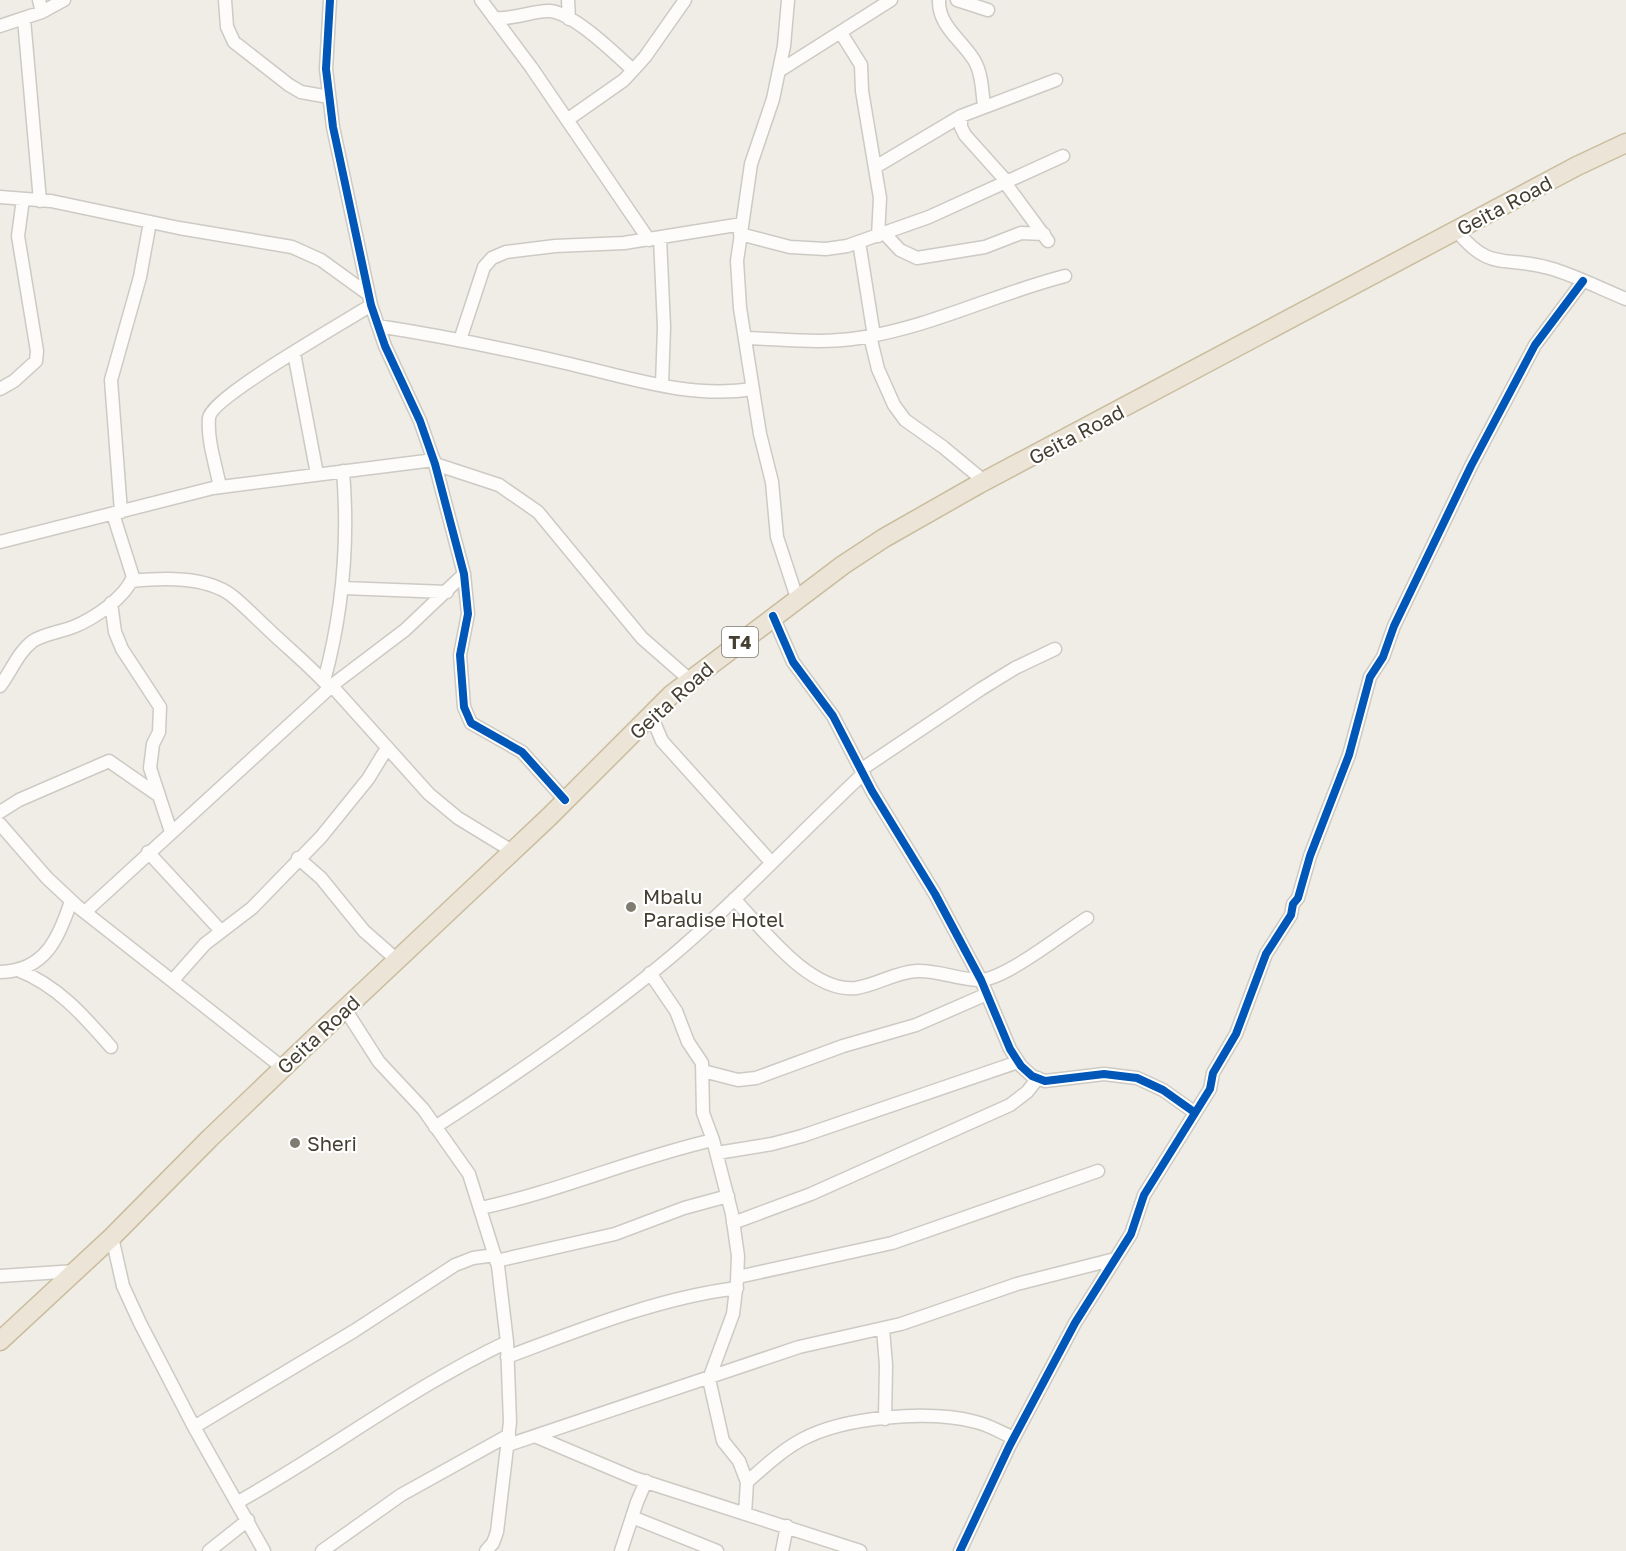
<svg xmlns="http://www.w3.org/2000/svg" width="1626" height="1551" font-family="'Golos Text',sans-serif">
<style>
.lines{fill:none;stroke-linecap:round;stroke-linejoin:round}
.minor-casing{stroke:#cdcac4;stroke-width:15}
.highway-casing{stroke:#cabd9e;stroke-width:21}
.minor{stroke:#fdfcfb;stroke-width:12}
.highway{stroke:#ece5d7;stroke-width:18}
.cycleway-casing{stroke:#fff;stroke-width:11}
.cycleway{stroke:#0057b8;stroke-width:8}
.poi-dot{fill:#807c71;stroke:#fff;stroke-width:2}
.labels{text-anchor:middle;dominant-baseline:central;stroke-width:4.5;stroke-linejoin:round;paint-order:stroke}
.shield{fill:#fff;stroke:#7d7970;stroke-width:1.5}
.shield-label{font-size:18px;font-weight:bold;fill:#453f32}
.street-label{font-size:20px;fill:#453f32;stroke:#fff}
.poi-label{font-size:20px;fill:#453f32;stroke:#fff;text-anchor:start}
</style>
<rect width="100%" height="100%" fill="#efede6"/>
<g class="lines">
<defs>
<path id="minor" d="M39 0 42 12
M225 0 227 27 234 42 289 85 301 92 329 97
M330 0 326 69 333 127 371 305 385 346 420 421 435 464 464 574 468 614 460 655 464 707 471 723 522 752 565 800
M481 0 531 67 649 240
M568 0 569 19
M788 0 784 46 773 99 751 164 737 261 740 308 760 434 772 482 777 537 797 598
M939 0C938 26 962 40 974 60 982 73 982 91 984 106
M957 0 988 10
M494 18C515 20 533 10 550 11 574 13 615 54 633 70
M24 19 40 201
M0 26 42 12 64 0
M841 33 861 65 862 91 880 198 878 236
M779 71 891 0
M961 116V127L965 135 1008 183
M567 120 624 80 645 57 685 0
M877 166 961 116 1056 80
M1006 184 1048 241
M0 197 51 201 179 228 292 247 321 260 368 294
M1456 230C1491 273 1503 255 1549 268 1575 275 1601 289 1626 299
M884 233 900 250 917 258 985 247 1021 233 1044 234
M740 234 790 247 826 249 847 246 929 217 1063 156
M660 238 664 327 662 385
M859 242 874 336
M378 326C442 336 506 349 570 364 630 378 692 399 753 389
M870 336 878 369 894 405 905 420 943 447 984 481
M745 338C782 339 822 344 859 338 931 327 995 294 1065 276
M460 340 484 267 492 258 506 252 555 246 624 243 742 224
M294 353 317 474
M0 389 14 381 36 361 37 351 18 236 23 199
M435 464 499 485 538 512 642 638 690 680
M220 487C216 466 207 440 209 418 211 397 347 321 371 305
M121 512 111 380 140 277 150 222
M0 542 213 488 434 460
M132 581C163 578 205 576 231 595 245 606 257 619 269 630 290 650 311 667 330 688
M343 588 447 592
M111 603 115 632 122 649 160 707 159 732 153 744 150 768 171 832
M773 616 793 662 833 716 872 791 935 894 981 980 1010 1049 1021 1066 1032 1076 1045 1081 1104 1074 1137 1078 1163 1090 1194 1112
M324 681C343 611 349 543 343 471
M0 686C11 672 18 652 33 641 44 634 60 632 73 627 93 619 125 598 133 577L113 514
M332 686 429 794 458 818 512 851
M651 715 662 741 771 862
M862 769 981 689 1015 668 1055 649
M0 812 19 800 109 761 158 795
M0 824 47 878 77 906 283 1068
M148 852 221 931
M298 858 321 878 364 931 397 960
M734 899C763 929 810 993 856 988 877 985 895 972 917 971 938 970 959 980 980 980 1006 979 1063 933 1087 918
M85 912 335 683 405 630 464 574
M18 970C58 986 83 1015 111 1047
M0 972C45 971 59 938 71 901
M650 973 676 1011 688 1042 702 1063 703 1113 713 1140 732 1214 738 1256 737 1281 733 1314 709 1379 723 1441 739 1461 747 1482 745 1514
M173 980 205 944 252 908 321 837 368 779 387 748
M345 1009 379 1062 423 1109 469 1174 498 1266 507 1342 510 1422 497 1532 493 1543 486 1551
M703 1071 738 1080 756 1078 843 1046 916 1025 987 994
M435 1127C517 1074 597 1019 672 956 739 899 800 833 864 773
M717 1153 772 1144 802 1136 1018 1062
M481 1208C560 1191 634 1158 713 1140
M733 1223 811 1194 1010 1105 1027 1092 1038 1078
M112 1237 123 1286 140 1323 194 1427 264 1551
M496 1261 615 1234 684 1208 728 1196
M0 1276 76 1271
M738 1277 892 1243 1098 1171
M883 1329 886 1365 885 1419
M507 1357C582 1329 658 1298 737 1288
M194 1427 354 1331 455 1265 473 1258 495 1255
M537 1437 634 1478 860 1551
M508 1445 799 1347 901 1324 1017 1284 1115 1259
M747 1482C764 1467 781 1451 801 1440 845 1416 929 1410 976 1422 989 1425 1002 1433 1014 1438
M238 1502C329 1451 412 1387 507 1342
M632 1517 717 1551
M209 1551 248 1520
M322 1551 401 1495 509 1435
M621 1551 637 1502 646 1481
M782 1551 787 1526
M960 1551 1009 1447 1075 1323 1131 1234 1144 1195 1210 1089 1213 1073 1236 1034 1266 954 1291 915 1293 904 1298 898 1310 856 1349 755 1370 677 1383 657 1394 626 1471 466 1535 345 1583 281"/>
<path id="highway" d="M0 1341 112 1237 210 1138 329 1024 549 817 671 695 843 565 884 538 979 484 1577 166 1626 143"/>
</defs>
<use href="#minor" class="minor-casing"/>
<use href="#highway" class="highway-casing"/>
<use href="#minor" class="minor"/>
<use href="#highway" class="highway"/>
<defs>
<path id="cycleway" d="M330 0 326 69 333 127 371 305 385 346 420 421 435 464 464 574 468 614 460 655 464 707 471 723 522 752 565 800
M773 616 793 662 833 716 872 791 935 894 981 980 1010 1049 1021 1066 1032 1076 1045 1081 1104 1074 1137 1078 1163 1090 1194 1112
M960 1551 1009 1447 1075 1323 1131 1234 1144 1195 1210 1089 1213 1073 1236 1034 1266 954 1291 915 1293 904 1298 898 1310 856 1349 755 1370 677 1383 657 1394 626 1471 466 1535 345 1583 281"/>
</defs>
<use href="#cycleway" class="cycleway-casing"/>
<use href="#cycleway" class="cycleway"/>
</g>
<g class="poi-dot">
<circle cx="631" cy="907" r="6"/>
<circle cx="295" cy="1143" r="6"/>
</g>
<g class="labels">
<rect class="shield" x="722" y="627" width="36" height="30" rx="4.5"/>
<g class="shield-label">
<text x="740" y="642">T4</text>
</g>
<g class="street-label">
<text transform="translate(1504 205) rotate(-28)">Geita Road</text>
<text transform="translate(1076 434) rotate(-28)">Geita Road</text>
<text transform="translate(671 700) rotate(-42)">Geita Road</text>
<text transform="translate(318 1034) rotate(-43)">Geita Road</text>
</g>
<g class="poi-label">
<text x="643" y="896">Mbalu<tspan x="643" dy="23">Paradise Hotel</tspan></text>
<text x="307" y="1143">Sheri</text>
</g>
</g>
</svg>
